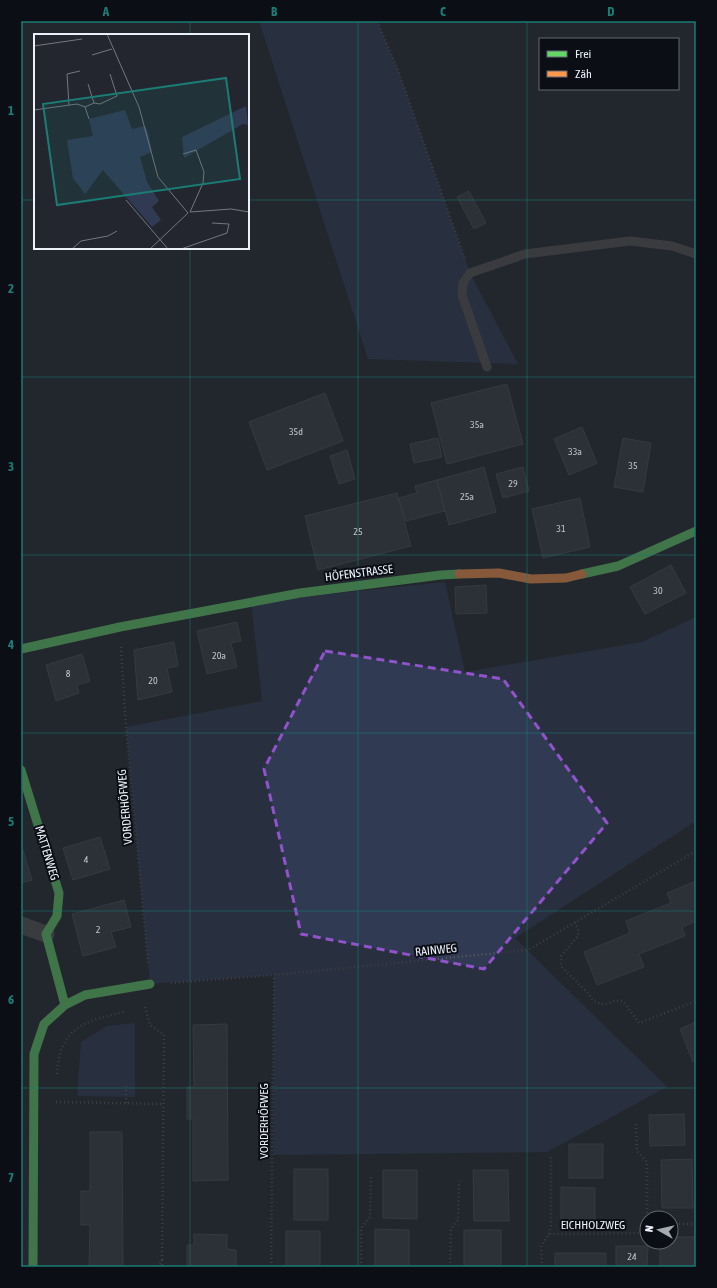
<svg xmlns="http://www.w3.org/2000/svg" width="717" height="1288" font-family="'Asap Condensed',sans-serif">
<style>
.green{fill:#303a53}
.building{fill:#393c43;stroke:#4d5057}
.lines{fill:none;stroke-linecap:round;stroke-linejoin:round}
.path{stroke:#5b5c5e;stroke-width:2.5;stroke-dasharray:1 3;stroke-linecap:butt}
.lane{stroke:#585656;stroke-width:9}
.street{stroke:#585656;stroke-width:17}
.fast{stroke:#63d668;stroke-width:9}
.slow{stroke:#ff974d;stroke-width:9}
.marked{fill:none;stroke:#9153cb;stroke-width:3;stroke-dasharray:8 5;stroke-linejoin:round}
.grid{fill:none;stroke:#1a7c75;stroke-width:1;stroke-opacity:0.55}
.labels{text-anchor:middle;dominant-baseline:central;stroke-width:4;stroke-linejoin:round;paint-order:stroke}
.number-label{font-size:10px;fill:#bec3cc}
.street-label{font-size:12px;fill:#ebf0f9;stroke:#0b0e14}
.inset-road{fill:none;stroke:#73777f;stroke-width:1}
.view{fill:#1a7c75;fill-opacity:0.15;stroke:#1a7c75;stroke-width:2}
.inset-edge{fill:none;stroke:#ebf0f9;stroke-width:2}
.neatline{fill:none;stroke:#1a7c75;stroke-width:1.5}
.grid-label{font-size:13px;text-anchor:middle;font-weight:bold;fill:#1a7c75}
</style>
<rect width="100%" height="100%" fill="#23262e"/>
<path class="green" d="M259 21H377L398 70 470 273 518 364 368 359Z
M445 582 465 672 642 642 696 617V821L515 938 667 1087 547 1152 273 1155 274 975 150 984 126 727 262 701 251 602Z
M135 1023V1097L77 1096 81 1042 107 1026Z"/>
<path class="building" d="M469 191 486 223 474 229 457 197Z
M507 384 523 444 447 464 431 403Z
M325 393 343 441 267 470 249 422Z
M582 427 597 463 569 475 554 439Z
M438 438 442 457 414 463 410 444Z
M623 438 651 443 643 492 614 487Z
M347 450 355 479 339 484 330 456Z
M484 467 496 512 449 525 437 480Z
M523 467 529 491 503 498 496 474Z
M437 480 445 511 406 521 399 498 417 493 415 486Z
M397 493 411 546 318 570 305 516Z
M580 498 590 547 543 558 532 509Z
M671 565 686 593 645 614 630 587Z
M486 585 487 613 456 614 455 587Z
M237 622 241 641 231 643 237 667 207 674 197 631Z
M174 642 178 666 167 668 172 692 138 700 134 650Z
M82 654 90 681 77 685 79 693 56 701 46 665Z
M100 837 110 869 73 880 63 848Z
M21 844 32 880 21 883Z
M696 881V921L682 927 685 936 639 954 644 967 597 985 584 952 630 933 626 921 671 903 667 893Z
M124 900 131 927 111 932 116 947 83 956 72 914Z
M696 1022V1061L693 1062 680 1029Z
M227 1024 228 1180 193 1181V1119H187V1087H194L193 1025Z
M684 1114 685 1145 650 1146 649 1115Z
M90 1132H122L123 1267H89L90 1225H81V1191H90Z
M569 1144H603V1178H569Z
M692 1159 693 1208H662L661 1160Z
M294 1169H328V1220H294Z
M383 1170H417V1219L383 1218Z
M473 1170H508L509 1221H474Z
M561 1187 595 1188V1224H561Z
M375 1229 409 1230V1267H375Z
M464 1230H501V1267H464Z
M286 1231H320V1267H286Z
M194 1234 227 1235V1249L236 1250V1267H187V1245H194Z
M671 1237H696V1267H660V1242H671Z
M616 1246H648L647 1267H616Z
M555 1253H606V1267H555Z"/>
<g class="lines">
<path class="path" d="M377 21 398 70 465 259
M121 647 126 727 148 963
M575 922 578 930V936L561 956V966L589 994 593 1001 605 1005 614 1001H623L639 1023 696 1001
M171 983 274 975 528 950 696 851
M145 1007 150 1025 164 1035 162 1260 157 1267
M57 1074C59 1028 84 1021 124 1012
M126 1086V1104
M56 1102 164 1104
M636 1124 637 1151 647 1162V1218
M671 1224H696
M549 1234 551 1225V1157
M162 1260V1267
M271 1267 274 975
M361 1267V1228L370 1217 371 1176
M450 1267 451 1229 458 1220 459 1181
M542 1267 541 1246 549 1234 644 1233 647 1229"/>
<path class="lane" d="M487 367 462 295 463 283 470 273 525 254 630 241 672 246 696 254"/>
<path class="street" d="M21 925 46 934"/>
<path class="fast" d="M582 574 618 566 696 531
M21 649 120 627 300 593 441 575 459 574
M21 770 59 893 57 916 46 934 65 1005
M33 1267 34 1054 44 1024 65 1005 85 995 150 984"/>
<path class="slow" d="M459 574 499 573 531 579 566 578 582 574"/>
</g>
<path d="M0 0H717V1288H0ZM325 651 503 679 607 823 484 969 301 934 264 769Z" fill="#23262e" fill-opacity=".55" fill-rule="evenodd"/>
<path class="marked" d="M325 651 503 679 607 823 484 969 301 934 264 769Z"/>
<path class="grid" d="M190 21V35M358 21V1267M527 21V1267M21 200H35M248 200H696M190 248V1267M21 377H696M21 555H696M21 733H696M21 911H696M21 1088H696"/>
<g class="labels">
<g class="number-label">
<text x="477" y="424">35a</text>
<text x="296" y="431">35d</text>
<text x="575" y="451">33a</text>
<text x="633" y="465">35</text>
<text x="513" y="483">29</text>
<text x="467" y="496">25a</text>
<text x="561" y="528">31</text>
<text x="358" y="531">25</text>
<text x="658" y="590">30</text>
<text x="219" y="655">20a</text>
<text x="68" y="673">8</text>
<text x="153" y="680">20</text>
<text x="86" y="859">4</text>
<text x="98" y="929">2</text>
<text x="632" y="1256">24</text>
</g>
<g class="street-label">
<text transform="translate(359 573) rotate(-7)">HÖFENSTRASSE</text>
<text transform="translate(125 807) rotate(-95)">VORDERHÖFWEG</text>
<text transform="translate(47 853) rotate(73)">MATTENWEG</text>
<text transform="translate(436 950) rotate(-6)">RAINWEG</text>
<text transform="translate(264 1121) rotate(-90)">VORDERHÖFWEG</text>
<text x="593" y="1225">EICHHOLZWEG</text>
</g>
</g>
<g transform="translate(34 34)">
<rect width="215" height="215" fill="#23262e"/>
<path d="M212 72 214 91 209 90 150 124 148 103ZM91 76 98 95 111 92 114 98 118 118 106 123 113 148 125 167 118 173 127 186 118 193 69 136 51 160 39 144 33 106 59 102 55 85Z" fill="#303a53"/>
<path class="inset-road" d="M73 0 105 73 124 143 154 179M0 12 48 5M58 21 78 15M54 50 60 69M35 71 33 40 46 37M51 73 60 69 66 70 83 62 76 40M0 76 43 70 51 73 55 85M149 120 162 116 170 138 169 149 156 178M92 166 134 215M156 178 197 175 215 178M38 215 47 207 74 202 83 197M116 215 154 179M147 215 193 199 195 190 178 189"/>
<path class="view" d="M192 44 206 145 23 171 9 70Z"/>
<rect width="215" height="215" class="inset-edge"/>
</g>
<rect width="717" height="1288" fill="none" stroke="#0b0e14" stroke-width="44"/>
<rect x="539" y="38" width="140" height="52" fill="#0b0e14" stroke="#656870"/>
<rect x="547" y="51" width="20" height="6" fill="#63d668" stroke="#656870"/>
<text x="575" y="58" font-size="12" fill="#ebf0f9">Frei</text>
<rect x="547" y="71" width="20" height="6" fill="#ff974d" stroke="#656870"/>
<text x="575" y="78" font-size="12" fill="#ebf0f9">Zäh</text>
<g transform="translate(659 1230) rotate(278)"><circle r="19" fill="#0b0e14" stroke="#656870"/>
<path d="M0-3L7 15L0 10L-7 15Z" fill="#a5a9b2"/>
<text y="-6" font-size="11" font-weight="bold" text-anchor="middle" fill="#ebf0f9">N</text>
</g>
<rect x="22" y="22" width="673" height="1244" class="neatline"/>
<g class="grid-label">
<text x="106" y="16">A</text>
<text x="274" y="16">B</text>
<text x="443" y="16">C</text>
<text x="611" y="16">D</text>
<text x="11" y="115">1</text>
<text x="11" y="293">2</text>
<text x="11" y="471">3</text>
<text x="11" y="649">4</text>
<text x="11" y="826">5</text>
<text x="11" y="1004">6</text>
<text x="11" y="1182">7</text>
</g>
</svg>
